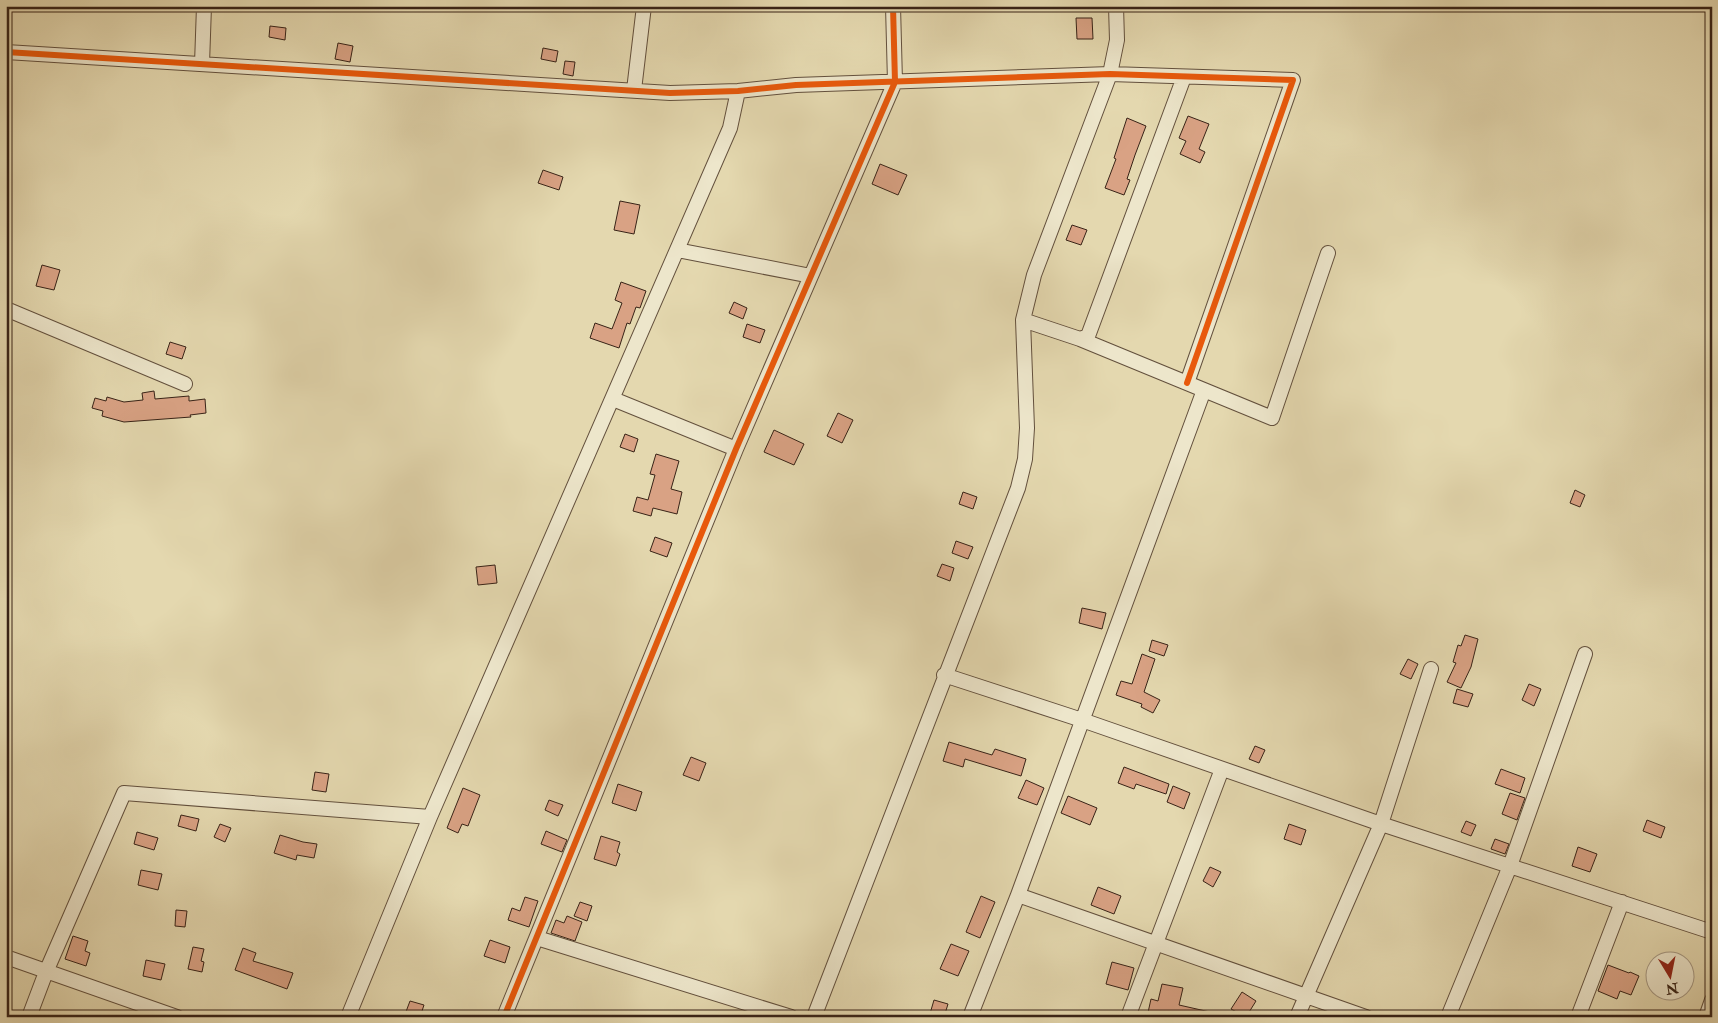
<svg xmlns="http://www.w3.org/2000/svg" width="1718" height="1023" font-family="'IM FELL Double Pica',serif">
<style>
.building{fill:#d9a284;stroke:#382317}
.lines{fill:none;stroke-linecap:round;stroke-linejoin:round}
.minor-casing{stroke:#63503d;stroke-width:16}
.minor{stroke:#ede6cb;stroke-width:14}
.cycleway-casing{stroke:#ede6cb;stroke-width:9}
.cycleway{stroke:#e8590c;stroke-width:6}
</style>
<rect width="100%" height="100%" fill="#e4d8af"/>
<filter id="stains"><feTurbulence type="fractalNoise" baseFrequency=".004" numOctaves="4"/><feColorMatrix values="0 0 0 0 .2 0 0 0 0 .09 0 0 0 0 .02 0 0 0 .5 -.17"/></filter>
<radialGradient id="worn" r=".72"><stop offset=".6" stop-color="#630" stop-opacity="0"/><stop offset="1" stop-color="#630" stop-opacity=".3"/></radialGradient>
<path class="building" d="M1076 18H1092L1093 39H1077Z
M270 26 286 28 285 40 269 37Z
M338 43 353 46 350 62 335 59Z
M543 48 558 51 556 62 541 59Z
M565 61 575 62 573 76 563 74Z
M1188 116 1209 124 1199 149 1205 152 1200 163 1180 154 1186 141 1179 138Z
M1127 118 1146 126 1135 155 1127 179 1130 180 1124 195 1105 188 1116 159 1114 158Z
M880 164 907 175 898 195 872 184Z
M543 170 563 177 559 190 538 183Z
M620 201 640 205 634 234 614 230Z
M1072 225 1087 230 1081 245 1066 240Z
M42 265 60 270 54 290 36 286Z
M621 282 646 291 640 308 636 307 630 324 627 323 619 348 590 338 595 323 612 329 622 303 615 300Z
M734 302 747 308 743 319 729 313Z
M747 324 765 330 760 343 743 337Z
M170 342 186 347 182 359 166 354Z
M154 391 155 399 189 396V401L205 399 206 413 190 415 191 417 124 422 102 416 103 411 92 408 95 398 106 401 107 397 124 402 143 400 142 393Z
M838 413 853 420 842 443 827 436Z
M774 430 804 444 794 465 764 452Z
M625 434 638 439 634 452 620 447Z
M656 454 679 461 671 489 682 492 677 514 653 508 651 516 633 511 637 497 648 500 655 475 650 474Z
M1575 490 1585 495 1580 507 1570 503Z
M963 492 977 497 973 509 959 504Z
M655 537 672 543 667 557 650 551Z
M956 541 973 547 968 559 952 553Z
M942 564 954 568 950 581 937 576Z
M495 565 497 583 478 585 476 567Z
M1082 608 1106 613 1102 629 1079 623Z
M1465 635 1478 639 1471 667 1461 688 1447 682 1456 663 1453 662 1458 645 1461 646Z
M1152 640 1168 645 1164 656 1149 651Z
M1142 654 1155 659 1144 692 1160 700 1153 713 1141 707 1142 704 1116 695 1121 681 1132 684Z
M1408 659 1418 664 1411 679 1400 674Z
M1529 684 1541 689 1534 706 1522 700Z
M1457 689 1473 694 1468 707 1453 703Z
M949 742 992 755 995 749 1026 759 1021 776 965 759 963 767 943 761Z
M1255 746 1265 750 1259 763 1249 759Z
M691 757 706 763 699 781 683 775Z
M1124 767 1169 784 1166 794 1136 784 1134 789 1118 783Z
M1501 769 1525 778 1520 793 1495 784Z
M315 772 329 774 326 792 312 790Z
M1026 780 1044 788 1037 805 1018 798Z
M618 784 642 792 636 811 612 803Z
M1173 786 1190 793 1184 809 1167 802Z
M463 788 480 795 468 826 462 824 458 833 447 828Z
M1510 793 1525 798 1517 820 1502 814Z
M1068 796 1097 808 1090 825 1061 813Z
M549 800 563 805 558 816 545 810Z
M181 815 199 819 196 831 178 826Z
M1647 820 1665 827 1661 838 1643 831Z
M1466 821 1476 825 1471 836 1461 832Z
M220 824 231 828 225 842 214 837Z
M1289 824 1306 830 1301 845 1284 839Z
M546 831 567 840 562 852 541 844Z
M137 832 158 838 154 850 134 844Z
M280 835 303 842 317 844 314 858 297 855 296 860 274 853Z
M601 836 620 842 617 852 620 854 616 866 594 859Z
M1495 839 1509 844 1505 854 1491 849Z
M1578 847 1597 854 1590 872 1572 866Z
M1210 867 1221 872 1213 887 1203 881Z
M141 870 162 874 158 890 138 885Z
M1098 887 1121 896 1114 914 1091 905Z
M981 896 995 902 980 938 966 932Z
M525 897 538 901 529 927 508 920 512 908 520 911Z
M580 902 592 906 587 921 574 916Z
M176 910 187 911 185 927 175 926Z
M567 916 582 922 575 941 551 933 556 920 564 923Z
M73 936 88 941 85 951 90 953 86 966 65 959Z
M490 940 510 947 505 963 484 956Z
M951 944 969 951 958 976 940 969Z
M193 947 204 949 201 961 204 962 202 972 188 969Z
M243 948 256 953 253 961 293 973 287 989 235 970Z
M146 960 165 964 161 980 143 976Z
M1112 962 1134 968 1128 990 1106 984Z
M1608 965 1629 973 1630 972 1639 976 1631 995 1620 991 1617 999 1598 991Z
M1162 984 1183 988 1179 1005 1210 1012 1209 1017H1147L1151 999 1158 1001Z
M1242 992 1256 1001 1246 1017 1231 1009Z
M934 1000 948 1004 944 1017H929Z
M410 1001 424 1005 420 1017H404Z"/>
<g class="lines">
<defs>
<path id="minor" d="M6 52 670 93 738 91 796 85 1110 74 1293 80 1187 383
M202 64 204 6
M634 90 644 6
M677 250 811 276
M6 309 185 384
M1023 320 1080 339 1272 418 1328 253
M1080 339 1088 336 1184 77
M613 399 736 449
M944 675 1082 720 1381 824 1712 932
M1018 895 1366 1017
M537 938 791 1017
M6 957 177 1017
M29 1017 46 972 124 793 430 817
M348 1017 430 817 730 128 738 91
M504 1017 736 449 895 82 893 6
M814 1017 1018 488 1025 459 1027 428 1023 320 1034 275 1110 74 1117 40 1116 6
M970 1017 1018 895 1204 390
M1128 1017 1222 769
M1297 1017 1381 824 1431 669
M1448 1017 1510 866 1585 654
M1578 1017 1622 902
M1706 1017 1712 1000"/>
</defs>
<use href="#minor" class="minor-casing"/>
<use href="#minor" class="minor"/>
<defs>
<path id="cycleway" d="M6 52 670 93 738 91 796 85 1110 74 1293 80 1187 383
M504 1017 736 449 895 82 893 6"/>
</defs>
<use href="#cycleway" class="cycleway-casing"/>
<use href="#cycleway" class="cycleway"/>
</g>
<rect width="1718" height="1023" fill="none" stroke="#e4d8af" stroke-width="25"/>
<rect x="8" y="8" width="1703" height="1008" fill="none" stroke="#382317" stroke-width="2.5"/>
<rect x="12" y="12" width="1693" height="998" fill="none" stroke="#382317"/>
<g transform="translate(1670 976) rotate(170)"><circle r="24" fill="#ede6cb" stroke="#a59883"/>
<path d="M0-4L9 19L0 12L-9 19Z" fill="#8f2418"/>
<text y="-8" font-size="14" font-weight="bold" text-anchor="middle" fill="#382317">N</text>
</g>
<rect width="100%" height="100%" filter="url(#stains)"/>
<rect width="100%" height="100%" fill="url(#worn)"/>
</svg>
